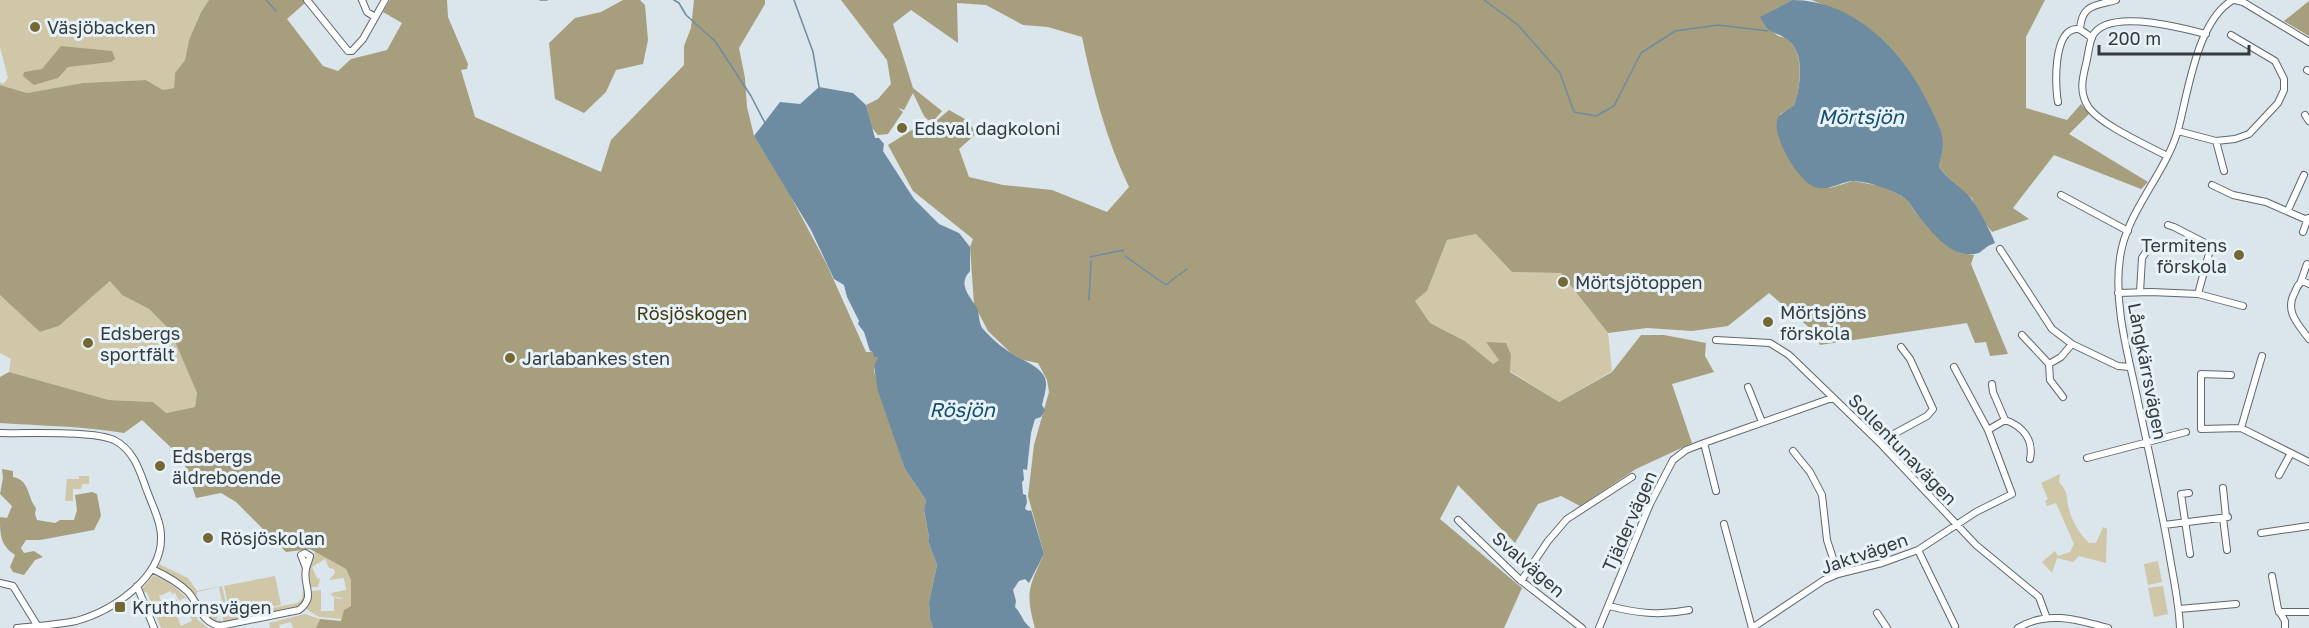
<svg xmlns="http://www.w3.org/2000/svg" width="2309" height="628" font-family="'Golos Text',sans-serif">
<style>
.green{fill:#cfc7a7}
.forest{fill:#a69e7d}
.water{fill:#6d8ca1}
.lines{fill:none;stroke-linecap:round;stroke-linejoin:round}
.stream{stroke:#6d8ca1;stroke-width:1.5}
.minor-casing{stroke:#5e676d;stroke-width:8}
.minor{stroke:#fff;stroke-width:6}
.poi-dot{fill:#756835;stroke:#e7f2f9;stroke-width:2}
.labels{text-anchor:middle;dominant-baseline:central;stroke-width:6;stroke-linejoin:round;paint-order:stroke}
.poi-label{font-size:18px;fill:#363a3d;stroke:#e7f2f9;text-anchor:start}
.park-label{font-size:18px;fill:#42380c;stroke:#e7f2f9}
.street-label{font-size:18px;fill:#363a3d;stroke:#e7f2f9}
.water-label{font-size:20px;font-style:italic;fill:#154f6e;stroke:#e7f2f9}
</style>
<rect width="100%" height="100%" fill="#dae5ec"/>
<path class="green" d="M0 0H209L201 12 189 40 185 60 175 73 174 88 163 90 146 80 83 83 27 93 0 85V82L3 84 8 78 0 47Z
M1476 234 1512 272 1561 273 1608 333 1612 371 1559 402 1510 371 1511 355 1493 364 1465 341 1430 323 1415 301 1427 291 1447 240Z
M110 281 122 295 149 309 170 330 197 393 195 407 165 413 153 402 109 400 9 372 11 359 0 353V295L41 332 59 326Z
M2060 474 2059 482C2070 495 2065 494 2069 509 2072 522 2080 534 2089 543H2096L2103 527 2107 529 2106 563 2079 556 2073 562 2057 558 2052 573 2042 562 2055 551 2058 556 2070 552 2074 544 2056 503 2047 506 2045 501 2048 499 2041 483Z
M79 476H89V484H82L81 489H73V501H65L67 479H79Z
M315 552 346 569 351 580V606L344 610 343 619 319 617 306 609 311 591 321 590V611H334V597L340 599 342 598 332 596 331 593 346 590 344 578 329 580 335 573 334 569 329 568 325 559 312 567 317 578 320 579 318 587H309L307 568Z
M2158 561 2162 582 2148 585 2144 564Z
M159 564 188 578 197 591 222 586 229 617 297 603 302 599 303 588H306V596L298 608 224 624 222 614H218L216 621 220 620 221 623 213 622 205 615 208 611 209 614 224 611 219 587 197 592V595L194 596 182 582 158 568Z
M153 576C165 577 180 591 188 600L185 598 179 600 175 593 172 594 171 591 159 596 164 608 176 603V598L178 603 162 611 163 613 175 607 179 612 176 614 181 626 192 621 188 609H182L181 606 189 602 198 620 208 628H161L147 592 143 593 142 589Z
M275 576 281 605 230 615 224 586Z
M2163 586 2168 614 2154 617 2148 588Z
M305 614 320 619 316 628H293L291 622 279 625 280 628H270L269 623Z"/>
<path class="forest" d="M209 0H303L305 3 287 19 323 66 338 71 351 59 387 50 402 23 383 12 390 0H447L448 17 468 64 467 69 461 70 475 117 601 172 611 140 684 65V46L691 28 694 0H765V4L739 48 745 78 747 107 754 136 789 193 827 265 866 352H873L879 357 874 366V371L905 469 926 500 924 511 929 537 928 541 937 565 929 602 930 619 933 628H316L320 619 341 621 344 610 351 606V580L346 569 310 549 286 552 236 502 221 493 196 498 183 459 142 420 124 433C83 426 42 426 0 423V377L9 372 109 400 153 402 166 413 195 407 197 393 170 330 149 309 122 295 110 281 59 326 40 332 0 295V85L27 93 83 83 146 80 163 90 174 88 175 73 185 60 189 40 201 12Z
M623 0H640L645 5 648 40 643 64 616 70 606 92 584 113 555 99 549 43 575 18 601 12Z
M841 0H1792L1761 17C1765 23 1771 31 1777 35 1779 37 1783 37 1786 38 1806 52 1800 87 1794 107L1780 114 1830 188 1853 181 1881 186 1906 198 1915 212 1960 253 1974 255 1971 264 2008 354 1990 356 1986 342 1975 343 1967 323 1820 345 1811 329 1769 293 1728 326 1692 331 1647 328 1608 333 1561 273 1512 272 1476 234 1447 240 1427 291 1415 301 1430 323 1465 341 1493 364 1499 360 1486 342 1506 343 1511 355 1510 372 1559 402 1612 372 1641 335H1664L1706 343 1705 356 1714 372 1672 384 1692 443 1636 469 1580 506 1561 496 1538 504 1515 543 1458 485 1440 519 1522 588 1504 628H1035C1025 592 1029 587 1044 554L1028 496 1034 445 1049 392 1047 380 1038 363 1023 360 1011 353 988 331 974 304 970 247 973 239 913 191 888 145 915 128H928L949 110 965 119 977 133 959 149 969 177 1003 185 1052 190 1107 212 1129 187C1106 139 1093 89 1082 37L1048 27 1023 25 986 5 957 3 958 43 911 10 893 24 913 88 942 111 935 119 928 120 924 116 913 93 904 110 898 108 903 112 888 134 878 135 872 128 866 105 878 99 891 84 887 60Z
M1811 0H2045L2026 37V108L2067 120 2081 104 2089 114 2069 134 2148 182 2141 189 2054 155 2013 208 2029 219 1992 232 1981 218 1972 198 1961 191 1939 167C1940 160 1943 151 1943 144 1942 136 1936 126 1933 118 1911 59 1870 20 1811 0Z
M2309 1V36L2284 21Z
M61 46 112 51 115 59 111 62 68 67 58 78 34 85 23 76 24 72 42 69Z
M2 469 13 471V477C30 480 27 497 36 508L35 514 37 520 55 523 60 520H74L77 510 75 495 92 492 97 494 101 516 94 530 40 540H26L21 548 24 553 34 551 43 557 35 560 24 575 13 572 10 567 15 555C0 545 0 534 0 517L7 518 12 506 0 494 3 478Z"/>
<path class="water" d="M1792 0C1856 0 1906 54 1931 109 1936 120 1943 132 1943 144 1943 152 1940 160 1939 167 1948 179 1960 187 1970 197 1975 202 1993 236 1995 243L1988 246 1979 253C1952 261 1932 232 1917 214 1912 208 1909 200 1902 196 1888 189 1871 182 1854 181 1841 181 1829 192 1814 187 1798 180 1773 138 1777 121 1779 113 1788 110 1794 106 1800 87 1807 51 1785 38 1770 29 1770 35 1760 17Z
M819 87 853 93 866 105 875 138H879L884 144 883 151 914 199 939 224 959 233 970 247V271C957 285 970 296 977 308 980 315 978 322 983 329 990 337 1001 347 1011 353 1021 360 1040 366 1045 378 1048 387 1044 395 1042 405L1045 410 1041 417 1035 419 1031 433 1027 470 1023 469 1024 480 1022 482 1023 494 1026 495 1027 502 1025 509 1029 511 1031 510 1044 554 1029 583 1025 579 1019 581 1013 590 1016 601 1015 607C1022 614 1022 622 1031 628H933L930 619 929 602 937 565 928 541 929 537 924 510 926 500 905 469 878 391 874 366 878 357H874L873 352 870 351 864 332 858 324 859 321 847 297 844 285 834 279 811 230 754 136 780 102 800 104Z"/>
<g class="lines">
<path class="stream" d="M266 0 276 11
M540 0H547
M674 0 679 3 686 15 715 41 751 96 765 123
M794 0 813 52 819 87
M1484 0 1518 25 1560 73 1574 112 1596 116 1614 106 1641 53 1675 31 1718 25 1768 31
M1125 256 1166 285 1177 276
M1090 257 1123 250V252
M1179 275 1187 269
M1089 300 1091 261"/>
<defs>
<path id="minor" d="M307 0 348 51H352L363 39 385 0
M362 0 367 12 375 17
M2235 0 2243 2 2309 42
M2080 29C2082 4 2095 6 2116 0
M2307 70 2309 71
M2058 102C2055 86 2053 31 2076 29 2081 28 2087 35 2092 38
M2305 115 2309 121
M2178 131 2216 141 2235 139 2249 134 2278 103 2284 90V79L2275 61 2231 35
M2216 141 2224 171
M2167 156C2147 145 2103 126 2089 108 2079 93 2082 80 2086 64 2088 56 2089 45 2092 37 2106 7 2181 28 2206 34
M2212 185 2233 195 2266 202 2307 220
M2061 195 2128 231
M2288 210 2304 175
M2168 225 2174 227 2211 246 2198 294
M2303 232 2308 218
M2000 249 2052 329 2072 344 2118 366 2130 367
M2301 281 2307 264
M2309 284 2303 281C2298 284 2297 287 2295 292 2284 311 2298 324 2309 339
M2140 292 2142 258 2148 249
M2118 293 2151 292 2198 294 2243 306
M2022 335 2049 364
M1716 340 1770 343 1789 355 1879 442 1976 545 2039 597 2046 616
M2231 375 2201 374V429L2241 428 2309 462
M1748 387 1762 422
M2063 397 2050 380 2049 364 2061 357 2072 344
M2005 420C2023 426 2034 440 2030 459
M2241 428 2262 356
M1988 430 2005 420 1993 392 1992 384
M0 433C27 434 92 430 114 440 136 451 141 476 149 496 154 509 161 523 161 536 163 578 112 611 76 621 57 625 36 626 17 628
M1879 442 1927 416 1933 409 1910 359 1901 347
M1704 443 1716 491
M1793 451 1810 472 1822 495 1827 540 1838 574
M2087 458 2186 432
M2279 475 2291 453
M2223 488 2226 517
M2189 493 2181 494 2190 554
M2223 518 2227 550
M1458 520 1519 579 1582 628
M1724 524 1752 628
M2164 525 2228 517
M2261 533 2309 526
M1918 550 1955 626
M152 569C165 575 177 581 188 592 200 605 200 622 220 626L299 610C317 596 302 586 306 569 307 564 309 561 310 556L305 553 301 555 306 568
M2272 576 2278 609 2285 621V628
M1521 581 1548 541 1567 519 1632 477
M0 583 13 586 37 625
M137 586 154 628
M1609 606C1636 613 1660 616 1689 610
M2179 609 2236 604
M2279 612H2309
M1877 613 1887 628
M1599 628 1650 504 1673 460 1686 450 1704 443 1832 398
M1752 628 1824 580 1838 574 1882 563 1918 550 1976 512 2012 494 1988 430 1954 367
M2018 628C2047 610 2078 620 2108 628
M2180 628C2179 602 2173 577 2169 552 2159 495 2146 439 2134 383 2125 343 2114 299 2120 258 2125 214 2166 173 2178 130 2188 93 2197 20 2233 0"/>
</defs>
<use href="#minor" class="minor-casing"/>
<use href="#minor" class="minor"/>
</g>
<g class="poi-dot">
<circle cx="35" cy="27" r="6"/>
<circle cx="902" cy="128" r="6"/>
<circle cx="2239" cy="255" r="6"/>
<circle cx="1563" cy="282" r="6"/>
<circle cx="1768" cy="322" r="6"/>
<circle cx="88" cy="343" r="6"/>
<circle cx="510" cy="358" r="6"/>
<circle cx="160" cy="466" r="6"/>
<circle cx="208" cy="538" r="6"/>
<rect x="114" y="601" width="12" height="12" rx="3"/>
</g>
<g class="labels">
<g class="poi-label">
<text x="47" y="27">Väsjöbacken</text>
<text x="914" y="128">Edsval dagkoloni</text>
<text x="2227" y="245" text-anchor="end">Termitens<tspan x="2227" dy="21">förskola</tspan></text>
<text x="1575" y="282">Mörtsjötoppen</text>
<text x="1780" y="312">Mörtsjöns<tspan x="1780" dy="21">förskola</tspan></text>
<text x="100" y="333">Edsbergs<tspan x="100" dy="21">sportfält</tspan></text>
<text x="522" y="358">Jarlabankes sten</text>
<text x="172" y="456">Edsbergs<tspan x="172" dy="21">äldreboende</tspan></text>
<text x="220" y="538">Rösjöskolan</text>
<text x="132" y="607">Kruthornsvägen</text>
</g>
<g class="park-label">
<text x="692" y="313">Rösjöskogen</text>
</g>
<g class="street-label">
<text transform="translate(2148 371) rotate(79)">Långkärrsvägen</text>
<text transform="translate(1903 449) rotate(46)">Sollentunavägen</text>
<text transform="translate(1629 521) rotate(-66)">Tjädervägen</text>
<text transform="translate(1864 553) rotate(-19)">Jaktvägen</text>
<text transform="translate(1529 564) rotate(41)">Svalvägen</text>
</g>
<g class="water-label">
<text x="1861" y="116">Mörtsjön</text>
<text x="962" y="409">Rösjön</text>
</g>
</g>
<path d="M2099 45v9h150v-9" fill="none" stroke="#363a3d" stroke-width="3"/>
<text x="2108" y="45" font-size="18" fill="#363a3d" stroke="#e7f2f9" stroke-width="4.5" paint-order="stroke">200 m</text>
</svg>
